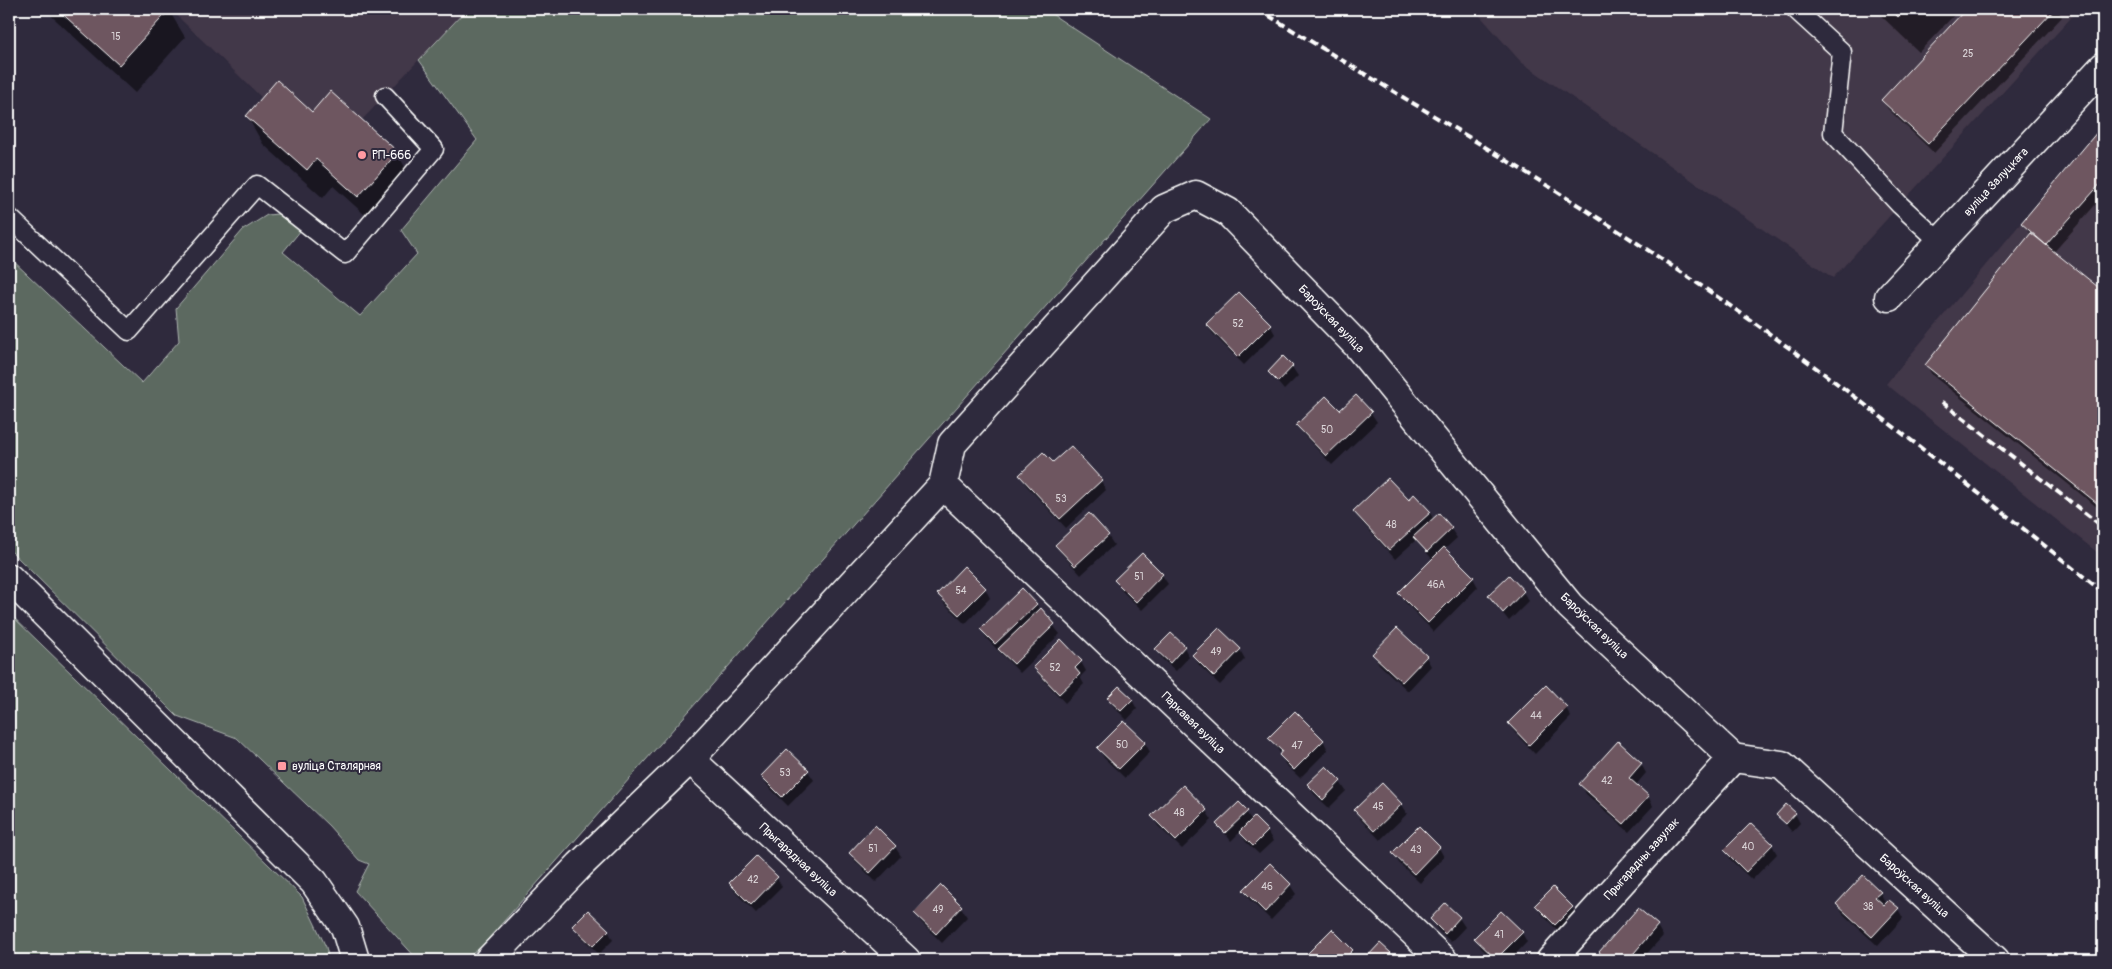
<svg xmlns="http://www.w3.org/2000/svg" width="2112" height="969" font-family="Pangolin,sans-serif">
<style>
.built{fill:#423748}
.green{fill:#5b6960;stroke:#adb4b0}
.shadow{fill:#0007}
.building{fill:#6e5661;stroke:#fff}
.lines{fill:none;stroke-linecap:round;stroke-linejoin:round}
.service-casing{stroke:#fff;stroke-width:21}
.minor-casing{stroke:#fff;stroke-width:31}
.secondary-casing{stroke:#fff;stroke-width:31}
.service{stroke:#2f2a3d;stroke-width:18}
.minor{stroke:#2f2a3d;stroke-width:28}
.secondary{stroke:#2f2a3d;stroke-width:28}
.rail{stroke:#fff;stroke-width:4;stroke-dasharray:8 4;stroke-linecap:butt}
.poi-dot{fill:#ff9aa2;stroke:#2f2a3d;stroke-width:2}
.labels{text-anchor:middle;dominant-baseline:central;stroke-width:4;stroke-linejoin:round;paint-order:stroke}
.number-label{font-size:10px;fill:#dbd5d8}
.poi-label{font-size:12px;fill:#fff;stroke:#2f2a3d;text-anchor:start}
.street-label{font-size:12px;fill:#fff;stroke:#2f2a3d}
</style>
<rect width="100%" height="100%" fill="#2f2a3d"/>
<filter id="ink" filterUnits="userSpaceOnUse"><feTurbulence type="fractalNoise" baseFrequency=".02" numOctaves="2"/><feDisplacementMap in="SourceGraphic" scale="10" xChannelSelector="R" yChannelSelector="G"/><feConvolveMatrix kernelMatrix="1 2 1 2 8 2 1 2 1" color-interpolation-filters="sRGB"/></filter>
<g filter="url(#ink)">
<path class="built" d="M170 9H467L362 120 398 152 358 197 317 159 307 170 246 116 261 97Z
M1474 9H2079L1833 278 1521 62Z
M2103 125V557L1886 384Z"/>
<path class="green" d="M467 9H1044L1211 119 481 947 464 960H418L355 891 369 864 359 860 329 826 237 738 177 716 9 549V257L142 383 179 341 176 308 243 230 267 215 289 213 301 230 283 252 360 316 417 254 401 230 477 140 419 60Z
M9 613 302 897 326 947 329 960H20L9 949Z"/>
<path class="shadow" d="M44 9H168L185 37 135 93Z
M1874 9H1960L1919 52Z
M1968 9H2057L2062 17 1934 153 1888 109 1882 100Z
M330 93 397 153 413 181 375 224 333 186 323 198 263 144 247 116 312 114Z
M2103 127V196L2053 253 2103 293V512L1932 375 1927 366 2031 235 2023 223Z
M1207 325H1270L1275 334 1244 365 1213 334Z
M1292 367 1298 376 1284 390 1269 372Z
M1340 412 1371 413 1377 422 1332 465 1303 434 1297 425Z
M1053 464 1101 481 1106 490 1066 528 1026 485 1021 475Z
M1409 502 1430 513 1434 520 1451 529 1457 538 1445 549 1473 578 1478 587 1434 632 1405 602 1399 593 1433 560 1416 540 1395 559 1360 520 1354 511Z
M1108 536 1114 545 1081 575 1062 554 1057 545Z
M1142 555 1162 575 1168 584 1142 610 1121 590 1116 580Z
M985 588 990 598 965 624 944 603 939 594Z
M1523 592 1529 601 1509 621 1489 596Z
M1036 604 1060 634 1020 673 987 639 982 630Z
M1184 647 1189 657 1176 671 1162 659 1157 649Z
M1240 650 1245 659 1220 685 1199 665 1194 655Z
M1374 654 1426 657 1431 666 1408 691 1379 664Z
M1081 662 1086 671 1080 677 1084 684 1065 703 1040 676 1034 667Z
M1109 698 1132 700 1137 709 1127 720 1114 707Z
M1566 708 1571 717 1535 754 1515 733 1509 724Z
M1270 738 1323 740 1328 750 1300 778 1285 764 1281 754Z
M1145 743 1150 752 1125 778 1104 758 1099 748Z
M787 751 808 771 814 780 788 806 768 786 762 776Z
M1641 764 1646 773 1635 786 1648 796 1653 806 1629 832 1586 794 1581 784Z
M1326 767 1340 782 1346 791 1329 808 1314 794 1309 785Z
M1382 785 1401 805 1407 814 1380 840 1361 820 1356 811Z
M1183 787 1206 811 1212 820 1182 849 1158 826 1153 816Z
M1246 812 1252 821 1267 831 1273 841 1259 854 1246 842 1240 832 1231 841 1218 824Z
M1795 814 1800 823 1792 832 1778 815Z
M875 827 895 847 901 856 876 882 856 862 850 853Z
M1772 845 1777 854 1752 880 1731 860 1726 851Z
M1439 848 1444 857 1420 883 1399 863 1394 853Z
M1270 865 1290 885 1296 894 1271 920 1250 900 1244 891Z
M777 878 782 887 756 913 736 893 731 884Z
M941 887 961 907 967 917 942 943 921 922 916 913Z
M1553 888 1572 908 1577 917 1561 934 1542 914 1536 905Z
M1880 892 1885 902 1882 905 1898 909 1903 918 1878 946 1843 914 1838 905Z
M1638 909 1657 926 1663 936 1641 960H1605L1601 953Z
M1459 918 1465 927 1451 942 1437 929 1431 919Z
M574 926 608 930 613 940 599 954 579 935Z
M1332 931 1352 951 1357 960H1308L1306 957Z
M1522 933 1527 942 1510 960H1494L1481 948 1476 938Z
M1390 953 1394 960H1369L1368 958Z"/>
<path class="building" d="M57 9H170L119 65Z
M1890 9H1906L1898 17Z
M1966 9H2055L1928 144 1881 100Z
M277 80 312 112 330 91 398 152 358 197 316 159 307 170 246 116Z
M2103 125V181L2046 245 2021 223Z
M2031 233 2103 291V508L1925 365Z
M1239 292 1271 324 1238 357 1206 324Z
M1283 356 1293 366 1278 382 1268 372Z
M1356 395 1372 412 1326 456 1296 425 1326 396 1340 410Z
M1071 446 1102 480 1060 519 1019 475 1043 452 1053 462Z
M1388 478 1409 500 1414 494 1431 512 1389 550 1353 511Z
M1089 513 1109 535 1075 566 1055 545Z
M1439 513 1452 528 1427 552 1413 537Z
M1444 547 1474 577 1428 623 1398 593Z
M1142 553 1163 574 1136 602 1114 580Z
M964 566 986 588 959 615 937 594Z
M1509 575 1524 591 1503 613 1488 595Z
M1022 588 1037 604 995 644 980 629Z
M1041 608 1055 624 1014 664 998 649Z
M1219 628 1241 649 1214 677 1192 655Z
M1397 628 1427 656 1402 682 1372 654Z
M1171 633 1185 646 1170 663 1155 649Z
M1061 639 1082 661 1075 668 1080 674 1059 694 1033 667Z
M1546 685 1567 707 1529 745 1508 723Z
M1119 686 1133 699 1121 711 1107 698Z
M1295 711 1324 740 1294 770 1279 755 1282 751 1268 738Z
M1124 721 1146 742 1119 769 1097 748Z
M1618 741 1642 763 1629 778 1649 796 1624 824 1579 784Z
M787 749 809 770 782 797 761 776Z
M1326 766 1341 781 1323 800 1307 784Z
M1382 783 1402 804 1374 831 1354 810Z
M1183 785 1207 810 1176 841 1151 816Z
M1239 802 1248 811 1225 833 1216 824Z
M1786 804 1796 813 1786 824 1776 815Z
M1254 817 1268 831 1253 846 1239 832Z
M1751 823 1773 844 1746 872 1724 850Z
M875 825 896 846 870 873 849 853Z
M1419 826 1440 847 1414 874 1392 853Z
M756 856 778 877 751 905 729 883Z
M1270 863 1291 884 1265 912 1243 890Z
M1863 875 1881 892 1875 897 1884 905 1889 900 1899 908 1872 937 1836 904Z
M941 885 962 906 936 934 914 913Z
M1553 887 1573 907 1555 925 1535 905Z
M1445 903 1460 917 1445 934 1430 919Z
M1638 908 1658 925 1628 960H1608L1599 952Z
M588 910 609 930 593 946 572 926Z
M1501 911 1523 932 1496 959 1474 938Z
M1332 929 1353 950 1343 960H1308L1304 957Z
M1380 943 1391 953 1384 960H1369L1366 958Z
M843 951 853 960H834Z"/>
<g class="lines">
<defs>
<path id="service" d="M1795 9 1842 52 1833 133 1900 205 1940 242
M9 217 129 331 257 185 345 254 434 149 385 96"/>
<path id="minor" d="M1889 297 2103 67
M943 485 1443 960
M690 759 906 960
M489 960 580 865 690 759 943 485 952 444 1164 209 1196 195 1228 212 1357 345 1570 606 1733 758 1782 765 1995 960
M1551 960 1733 758"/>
<path id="secondary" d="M9 578 314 882 345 927 355 960"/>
</defs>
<use href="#service" class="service-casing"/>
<use href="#minor" class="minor-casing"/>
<use href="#secondary" class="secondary-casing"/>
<use href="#service" class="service"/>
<use href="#minor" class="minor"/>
<use href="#secondary" class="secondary"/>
<path class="rail" d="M1258 9C1419 108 1584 203 1739 312 1864 400 1983 497 2103 592
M1942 402 2103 527"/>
</g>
</g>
<g class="poi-dot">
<circle cx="362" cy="155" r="5"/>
<rect x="277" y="761" width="10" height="10" rx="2.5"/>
</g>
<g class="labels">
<g class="number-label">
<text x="116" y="37">15</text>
<text x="1968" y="54">25</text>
<text x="1238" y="324">52</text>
<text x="1327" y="430">50</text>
<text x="1061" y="499">53</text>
<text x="1391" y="525">48</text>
<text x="1139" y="577">51</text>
<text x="1436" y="585">46А</text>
<text x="961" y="591">54</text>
<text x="1216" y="652">49</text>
<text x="1055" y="668">52</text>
<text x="1536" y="716">44</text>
<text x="1122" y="745">50</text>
<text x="1297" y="746">47</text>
<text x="785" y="773">53</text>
<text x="1607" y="781">42</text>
<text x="1378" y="807">45</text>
<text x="1179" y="813">48</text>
<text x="1748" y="847">40</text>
<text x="873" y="849">51</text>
<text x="1416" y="850">43</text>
<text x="753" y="880">42</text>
<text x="1267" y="887">46</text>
<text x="1868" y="907">38</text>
<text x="938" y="910">49</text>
<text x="1499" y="935">41</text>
</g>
<g class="poi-label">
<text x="372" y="155">РП-666</text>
<text x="292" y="766">вуліца Сталярная</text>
</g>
<g class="street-label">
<text transform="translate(1996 182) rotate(-47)">вуліца Залуцкага</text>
<text transform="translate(1331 319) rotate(46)">Бароўская вуліца</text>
<text transform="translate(1594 626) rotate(44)">Бароўская вуліца</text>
<text transform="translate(1193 723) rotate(44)">Паркавая вуліца</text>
<text transform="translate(1642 859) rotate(-48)">Прыгарадны завулак</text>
<text transform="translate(798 860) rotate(43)">Прыгарадная вуліца</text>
<text transform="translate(1914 886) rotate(42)">Бароўская вуліца</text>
</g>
</g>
<rect width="2112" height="969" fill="none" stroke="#2f2a3d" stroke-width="30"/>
<rect x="15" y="15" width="2082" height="939" fill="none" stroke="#fff" stroke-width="2" filter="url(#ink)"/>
</svg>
